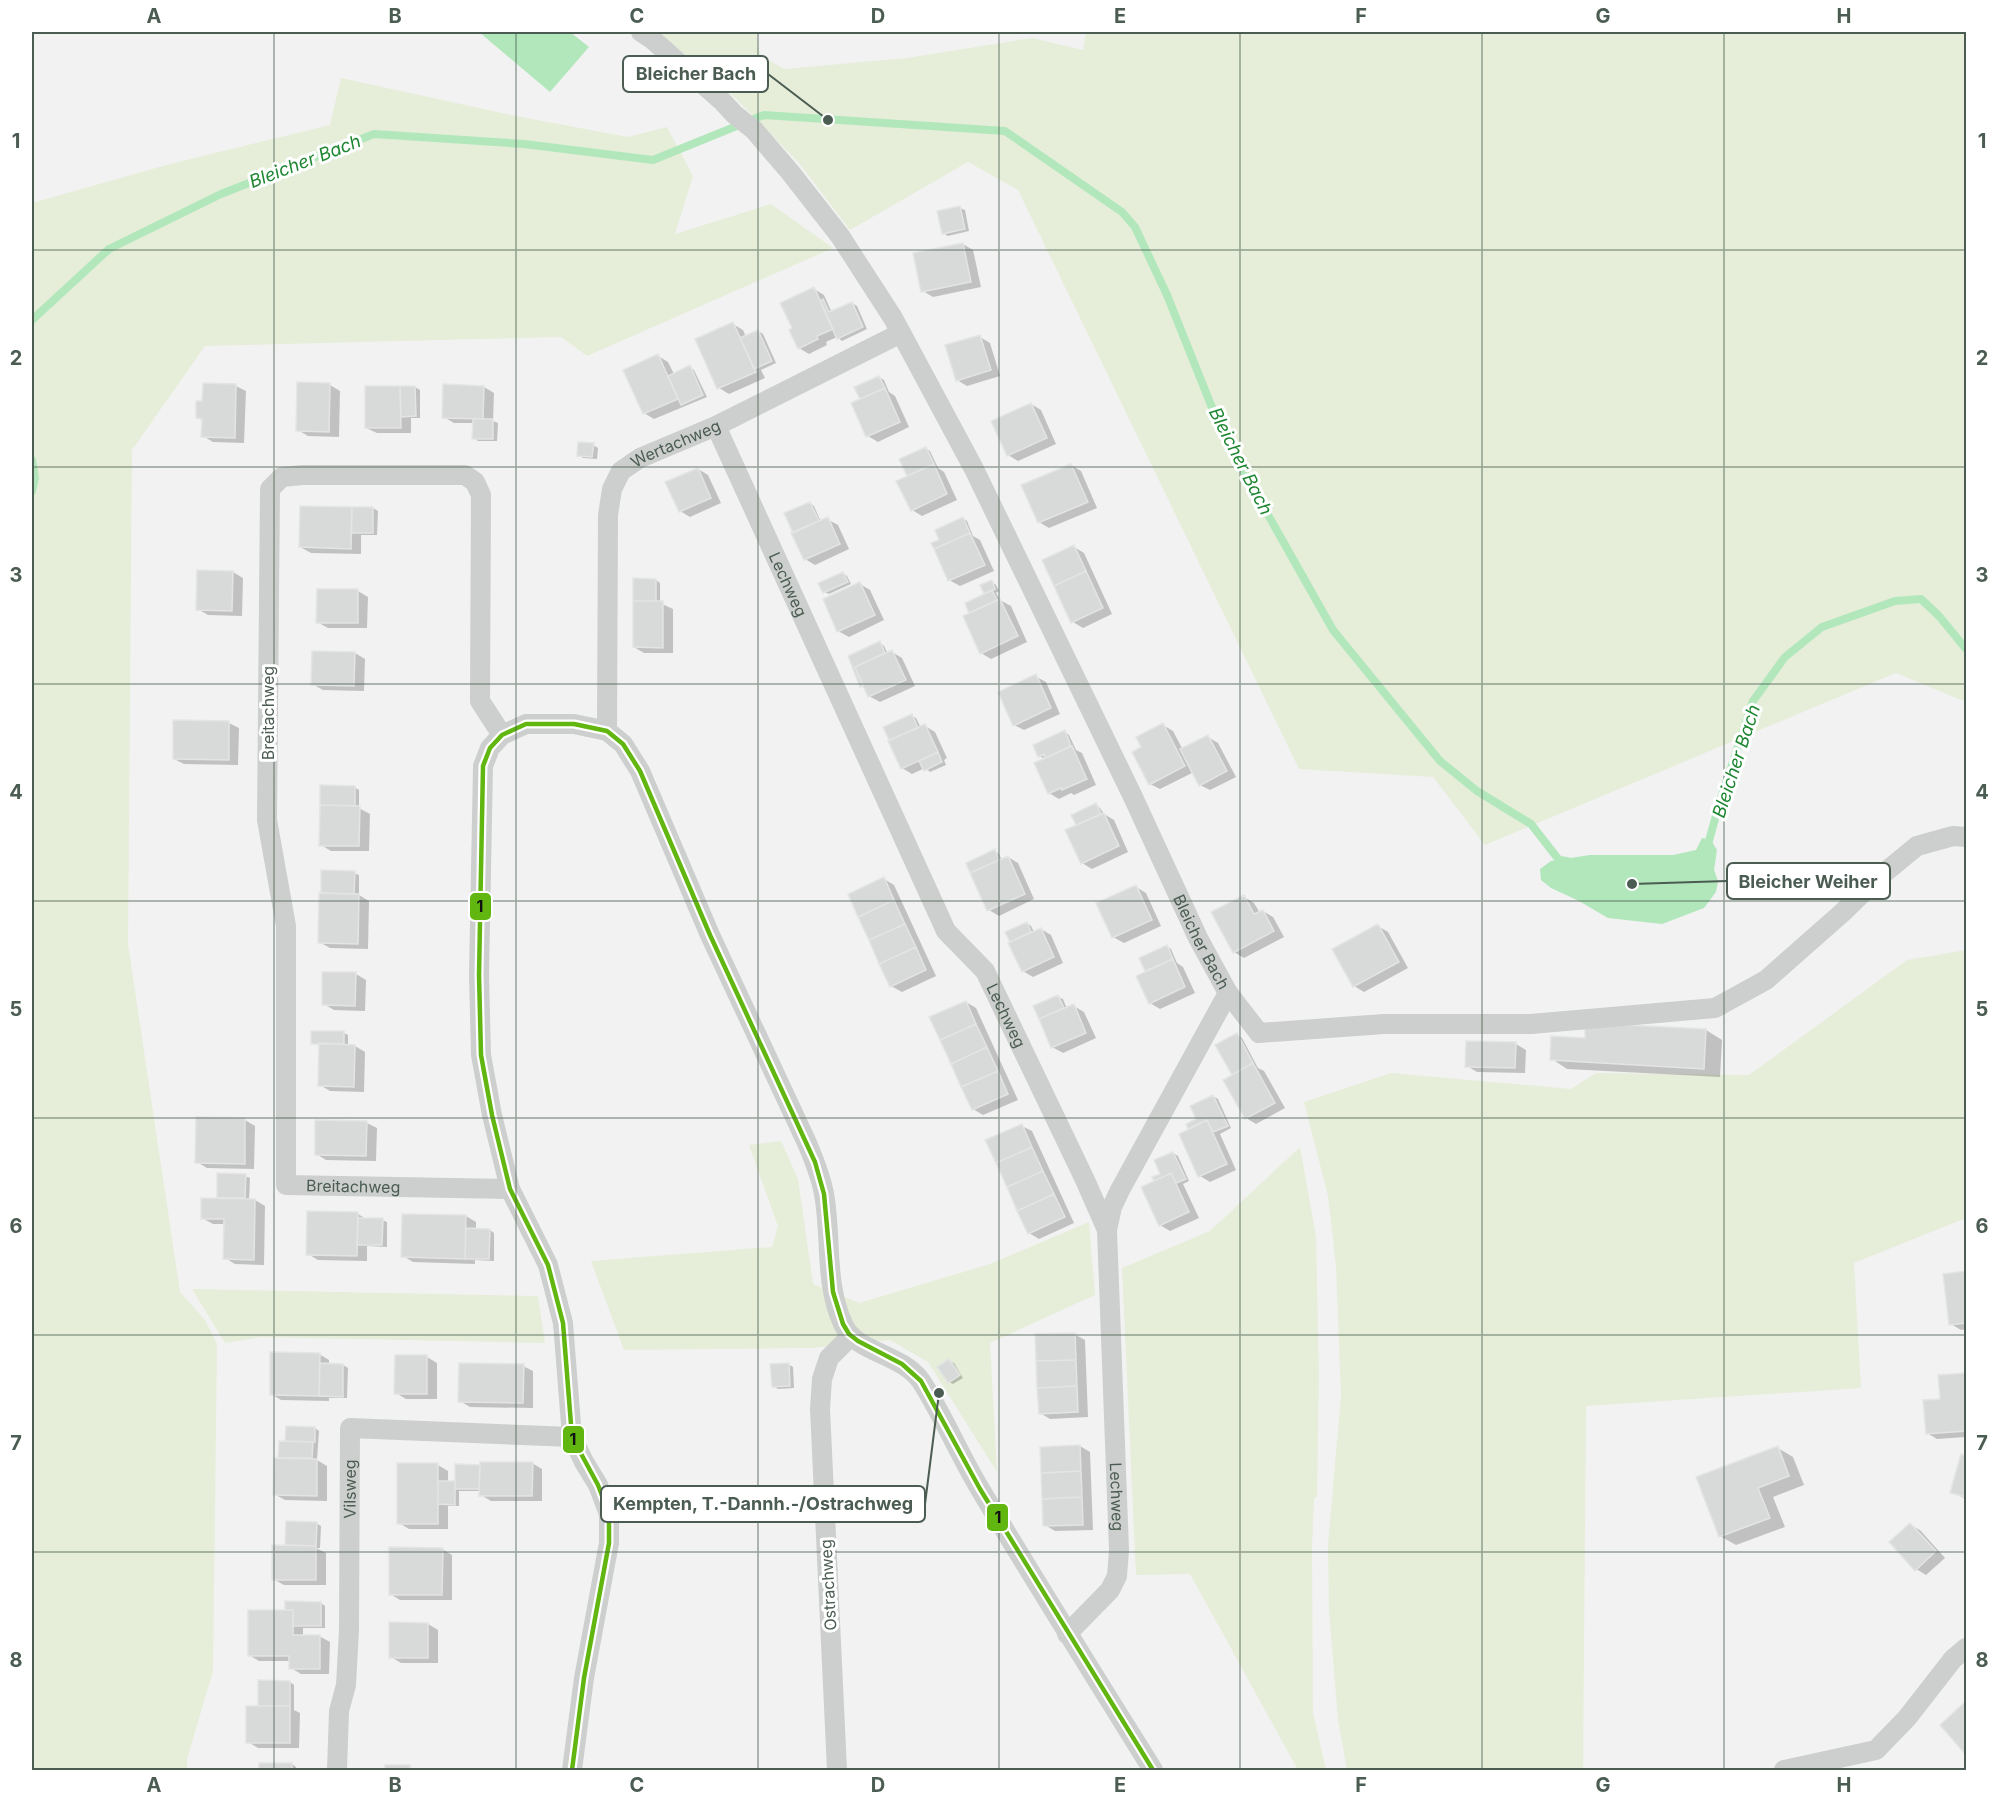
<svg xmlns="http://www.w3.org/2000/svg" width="1998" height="1802" font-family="Inter,sans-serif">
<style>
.green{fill:#e6eed9}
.water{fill:#b2e7bc}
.shadow{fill:#0003}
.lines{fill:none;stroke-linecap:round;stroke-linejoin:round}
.stream{stroke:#b2e7bc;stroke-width:8}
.building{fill:#d8dad9;stroke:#e3e4e4;stroke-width:1.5}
.street{stroke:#cccfcd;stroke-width:20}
.bus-1-casing{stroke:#fff;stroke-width:9}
.bus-1{stroke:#61b610;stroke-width:4.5}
.grid{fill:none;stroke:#4b5c52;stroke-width:1.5;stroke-opacity:0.55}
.labels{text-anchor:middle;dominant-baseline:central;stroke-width:6;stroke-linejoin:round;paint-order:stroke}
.street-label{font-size:16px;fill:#4b5c52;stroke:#fff}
.water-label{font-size:18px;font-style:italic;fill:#1c8630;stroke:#fff}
.leader{fill:none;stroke:#4b5c52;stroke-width:2}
.callout-dot{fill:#4b5c52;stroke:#fff;stroke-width:2}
.callout{fill:#fff;stroke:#4b5c52;stroke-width:2}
.callout-label{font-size:18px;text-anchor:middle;font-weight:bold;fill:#4b5c52}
.line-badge{stroke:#fff;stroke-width:2}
.pale-badge-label{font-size:16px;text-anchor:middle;font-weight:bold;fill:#111}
.neatline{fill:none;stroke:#4b5c52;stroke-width:2}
.grid-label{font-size:20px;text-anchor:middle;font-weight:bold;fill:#4b5c52}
</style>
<rect width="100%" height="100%" fill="#f2f2f2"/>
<path class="green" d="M650 32H756L760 55 784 69 907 58 1032 38 1083 50 1086 32H1966V702L1896 673 1485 845 1433 777 1299 769 1018 190 968 162 850 230 799 163 746 109 702 65Z
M341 78 516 116 628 137 667 127 693 176 675 234 771 204 833 248 587 356 561 337 205 346 132 450 128 944 180 1292 205 1320 217 1344 213 1671 187 1759V1770H32V203L170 164 330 125Z
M1966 950V1218L1854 1263 1861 1388 1586 1406 1583 1770H1347L1338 1720 1329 1611 1328 1544 1341 1396 1336 1266 1328 1196 1304 1102 1391 1073 1571 1089 1596 1073 1749 1075 1907 960Z
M781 1141 798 1179 813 1284 859 1303 990 1264 1089 1222 1095 1295 990 1343 997 1472 928 1362 890 1340 811 1348 624 1350 591 1261 772 1247 778 1226 749 1145Z
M1300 1147 1316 1236 1319 1374 1317 1497 1314 1498 1312 1547 1313 1713 1326 1770H1298L1190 1574 1136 1575 1122 1268 1210 1231Z
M192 1289 538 1296 545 1343 261 1337 225 1343Z"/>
<path class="water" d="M479 32H570L589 47 550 92Z
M1702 838 1711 840 1717 850 1714 870 1718 881 1716 892 1704 908 1662 924 1608 918 1579 901 1551 888 1541 880 1540 869 1551 861 1590 855H1673L1696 850Z"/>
<path class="shadow" d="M960 208 965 210 969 231 948 236 943 233Z
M963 244 973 250 981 287 933 297 923 291Z
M814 289 824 295 832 313 852 303 857 306 867 329 842 341 837 337 826 342 827 345 809 354 799 348Z
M733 324 743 330 746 337 758 331 763 334 776 363 761 370 765 378 729 394 719 388Z
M980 337 990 343 1000 376 967 386 957 380Z
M658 356 668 362 674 374 690 367 694 370 707 397 654 419 644 413Z
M879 377 884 380 889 392 895 396 909 427 878 442 868 436 861 398Z
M299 384 330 385 340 391 339 437 308 436 298 430Z
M236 386 246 391 244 443 213 442 203 436V421L197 417 204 403Z
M415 387 420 390V418H411V433H377L366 428V388Z
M484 387 494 393 493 421 498 423 497 441H478L474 438V423H454L444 417Z
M1031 404 1041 410 1056 444 1018 461 1008 455Z
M593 445 598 448 597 459 583 458 579 455Z
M926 449 930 451 938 468 944 472 957 500 922 516 912 510 908 477 901 460Z
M1071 465 1081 471 1097 508 1049 528 1039 522Z
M698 469 708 475 721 503 690 517 680 511Z
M810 503 814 506 821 522 827 519 838 525 849 549 815 565 805 559Z
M373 508 378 511 377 535H361V554L311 553 300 547Z
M963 518 967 521 973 536 980 540 994 571 960 586 949 580 941 540Z
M1074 547 1084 553 1112 614 1083 628 1073 622Z
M233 572 243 578 242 616 208 615 198 609Z
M843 573 847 576 851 584 829 594 824 592Z
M656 580 660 583V603L673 609V653H644L634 647Z
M992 582 996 585 999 591 996 593 1000 600 1011 606 1027 642 991 659 981 653 967 603 986 595Z
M860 584 870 590 884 620 849 637 838 631Z
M358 591 368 597 367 628H328L317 622Z
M880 643 884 646 888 654 892 652 902 658 915 686 880 702 869 696 867 690 861 686 857 678 861 676 855 666Z
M355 653 365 659 364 691 323 690 312 684Z
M1035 676 1046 682 1060 714 1024 730 1014 725Z
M912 716 916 718 921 728 925 726 935 732 947 758 944 760 946 765 930 772 925 768 912 774 902 768 890 739Z
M229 723 239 728 238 765 184 764 174 759Z
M1163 725 1173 731 1183 750 1208 737 1218 743 1236 777 1210 790 1200 785 1194 772 1160 789 1150 784 1143 748Z
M1065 732 1069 735 1076 750 1082 753 1096 785 1074 795 1071 793 1059 799 1049 793 1046 759 1039 756Z
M354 787 359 790V808L370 814 369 851H331L321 845Z
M1096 805 1100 808 1104 814 1114 820 1128 852 1092 869 1082 863 1079 825 1077 824Z
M995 851 999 854 1002 860 1008 857 1018 863 1034 899 999 916 989 910 968 863Z
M323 872 354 873 359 875V895L369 901 368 949 330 948 319 942Z
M884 879 894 885 936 976 902 992 891 986Z
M1136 887 1146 893 1161 926 1124 943 1113 937Z
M1244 897 1254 903 1260 913 1263 911 1273 917 1284 937 1244 958 1234 952Z
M1027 923 1031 926 1034 932 1041 929 1051 935 1063 963 1033 977 1023 971 1014 942 1011 941Z
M1378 926 1388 932 1408 968 1364 992 1354 986Z
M1167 947 1171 949 1177 963 1183 967 1195 993 1160 1009 1150 1003 1149 971 1146 970Z
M356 974 366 980 365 1011 334 1010 324 1004Z
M1058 997 1063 999 1067 1009 1074 1006 1084 1012 1096 1038 1063 1053 1052 1047 1035 1006Z
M966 1002 976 1008 1018 1100 983 1115 973 1109Z
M1587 1024 1706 1030 1722 1040 1720 1077 1567 1069 1552 1059 1586 1040Z
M344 1033 348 1035V1046H355L365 1052 364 1092 330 1091 320 1085 321 1045 312 1043Z
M1237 1035 1242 1038 1258 1068 1264 1071 1285 1108 1256 1124 1246 1118 1234 1075Z
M1516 1044 1526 1050 1525 1073 1477 1072 1467 1066Z
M1213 1096 1218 1099 1231 1128 1220 1134 1236 1170 1210 1182 1200 1176 1192 1129 1190 1128 1198 1120Z
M245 1120 255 1126 254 1169 207 1168 197 1162Z
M367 1123 377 1128 376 1161 326 1160 316 1154Z
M1022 1126 1032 1131 1074 1223 1039 1239 1029 1233Z
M1173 1153 1178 1156 1189 1181 1183 1184 1199 1218 1170 1231 1160 1225 1162 1175Z
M245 1176 250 1178 249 1200H255L265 1206 264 1265 235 1264 225 1258 226 1224H213L202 1218 223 1200 218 1197Z
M358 1214 368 1220H382L387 1222V1247L367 1246V1261L318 1260 308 1254Z
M466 1216 476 1222V1230H490L494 1233V1261L475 1260V1264L413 1262 403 1256Z
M1966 1273V1329L1961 1330 1951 1324 1945 1275Z
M1074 1334 1085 1340 1088 1417 1050 1419 1040 1413Z
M319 1354 329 1360V1365H343L348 1368 347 1398H329V1401L281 1400 271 1394Z
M427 1357 437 1363V1399H406L396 1393Z
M949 1361 954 1363 963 1378 953 1384 949 1382Z
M788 1364 793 1367 794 1388 778 1389 773 1386Z
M523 1366 533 1371V1408L470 1407 460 1401Z
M1966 1375V1437L1937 1439 1927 1433 1942 1400 1940 1376Z
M287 1428H315L319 1431 317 1460 327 1466V1501L285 1500 274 1494 284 1459 280 1457 287 1443Z
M1080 1446 1090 1452 1093 1530 1055 1531 1045 1525Z
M1778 1448 1793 1457 1804 1485 1773 1497 1785 1527 1736 1545 1720 1536Z
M1962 1456 1966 1457V1499L1951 1492Z
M532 1463 542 1469V1501H491L481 1495V1491H459V1506H448V1529H409L399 1523 438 1465 448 1471V1482H456V1466Z
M316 1523 321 1526 320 1548H316L326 1553V1585H284L273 1579 291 1547 287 1544Z
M1910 1525 1920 1530 1945 1558 1926 1575 1916 1569Z
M442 1549 452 1555V1600H400L390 1594Z
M321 1603 325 1606V1628H303V1636H319L330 1642 329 1674H301L291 1668V1661H259L249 1655 292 1612Z
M428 1624 438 1630V1663H401L391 1657Z
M290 1682 294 1685V1710L300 1713 299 1748H258L248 1742 263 1707Z
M1966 1703V1752L1942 1725Z
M261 1764H292L296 1767V1770H261Z
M387 1766 410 1767 414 1770H387Z"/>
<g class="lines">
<path class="stream" d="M32 320 109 249 221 194 374 134 524 144 653 160 764 115 1005 131 1122 212 1135 227 1167 295 1223 435 1333 630 1440 761 1477 791 1531 824 1559 860 1567 861
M32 460 35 478 32 491
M1707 848 1720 801 1753 701 1785 657 1822 627 1895 601 1921 599 1939 616 1966 649"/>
</g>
<path class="building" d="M960 206 965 229 942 234 937 211Z
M963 243 971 282 921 292 913 253Z
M814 287 833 329 817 336 818 339 798 349 789 330 792 328 780 303Z
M823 299 829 312 852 302 863 327 837 339 820 301Z
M733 322 756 372 717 389 695 339Z
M758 330 772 361 754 369 740 338Z
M980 335 991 370 956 381 945 345Z
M658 354 678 399 643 414 623 370Z
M690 365 703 395 681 405 668 376Z
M879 376 885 388 860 399 854 387Z
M297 382 330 383 329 432 296 431Z
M203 383 236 384 235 438 201 437 202 419 196 418V401H202Z
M443 384 484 386 483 419 442 418Z
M365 386H400L401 428H365Z
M400 386H415L416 416 401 417Z
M885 388 900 422 866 437 851 403Z
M1031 403 1047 438 1007 456 991 421Z
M473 419H493V439H472Z
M578 442 594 443 592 457 577 456Z
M926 447 934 464 907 476 899 459Z
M934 464 947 494 911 511 896 481Z
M1071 464 1088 502 1038 523 1021 485Z
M698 468 711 498 679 512 665 482Z
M810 502 819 521 793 533 784 513Z
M300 506 352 507 351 549 299 547Z
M352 507H373V533H351Z
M828 517 840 544 804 560 791 533Z
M963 517 970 533 934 549 931 543 939 540 935 530Z
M970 533 985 565 948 581 934 549Z
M1074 545 1086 571 1054 586 1042 560Z
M197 570 233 571 232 611 196 610Z
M1086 571 1103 608 1071 623 1054 586Z
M843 572 848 582 823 593 818 583Z
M633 578 656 579V601H633Z
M992 580 995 589 984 594 980 585Z
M860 582 875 615 837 632 823 599Z
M317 589H358V623H316Z
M992 590 997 600 969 613 965 603Z
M1000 599 1018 636 980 654 963 616Z
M633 601H663V648L633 647Z
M880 641 885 653 855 667 863 686 860 687 848 656Z
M892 650 906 680 868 697 855 667Z
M312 651 355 652 354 686 311 685Z
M1036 674 1051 708 1013 726 998 692Z
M912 714 918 728 889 740 883 727Z
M173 720 229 721V760L173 759Z
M1163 723 1185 766 1149 785 1132 752 1141 747 1136 737Z
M925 724 938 752 901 769 888 741Z
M1065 730 1071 746 1045 758 1044 754 1038 757 1033 745Z
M1208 735 1227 771 1199 786 1180 749Z
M1072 746 1087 779 1062 790 1061 788 1048 794 1034 763Z
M938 752 942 762 924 771 919 761Z
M320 785 355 786V806L320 805Z
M1096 803 1101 814 1076 825 1071 815Z
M320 805 360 806 359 846H319Z
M1104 813 1119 846 1081 864 1065 830Z
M995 849 999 860 970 873 966 863Z
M1008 856 1025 894 987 911 970 873Z
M321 870 355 871 354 894 321 893Z
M884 877 894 900 858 917 848 894Z
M1136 885 1152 920 1112 938 1096 903Z
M319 893 359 894 358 944 318 943Z
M1244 895 1254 914 1263 910 1274 931 1233 953 1211 912Z
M894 900 905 924 869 940 858 917Z
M1027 922 1031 932 1010 942 1005 932Z
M905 924 916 947 879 964 869 940Z
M1378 924 1399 962 1353 987 1332 949Z
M1041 928 1054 957 1022 972 1008 943Z
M1167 945 1173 959 1145 971 1139 958Z
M916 947 926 970 890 987 879 964Z
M1173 959 1185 987 1149 1004 1136 976Z
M322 972H356L355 1006 322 1005Z
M1058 995 1064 1008 1039 1019 1033 1006Z
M966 1001 976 1024 940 1040 929 1017Z
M1074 1004 1086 1033 1051 1048 1039 1019Z
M1585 1023 1706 1029 1704 1069 1550 1060 1551 1036 1585 1038Z
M976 1024 987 1047 951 1064 940 1040Z
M311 1031H344V1044H311Z
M1237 1033 1253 1063 1232 1075 1215 1045Z
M1466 1041 1516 1042 1515 1068 1465 1067Z
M319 1043 355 1045 354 1087 318 1086Z
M987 1047 998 1071 961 1087 951 1064Z
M1253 1063 1275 1103 1245 1119 1223 1080Z
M998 1071 1008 1094 972 1110 961 1087Z
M1213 1095 1228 1126 1213 1132 1207 1120 1188 1129 1186 1124 1196 1119 1190 1106Z
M196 1117 245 1118V1164L195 1163Z
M315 1120 367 1121 366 1156 315 1155Z
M1207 1120 1227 1164 1198 1177 1179 1134Z
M1022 1124 1032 1147 996 1163 985 1140Z
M1032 1147 1043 1171 1007 1187 996 1163Z
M1173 1152 1186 1179 1176 1183 1171 1173 1154 1181 1152 1177 1160 1174 1154 1160Z
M1043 1171 1054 1194 1017 1211 1007 1187Z
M217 1173 246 1174 245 1198H217Z
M1171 1173 1189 1212 1159 1226 1141 1187Z
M1054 1194 1065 1217 1028 1234 1017 1211Z
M201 1198 255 1199 254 1260 223 1259 224 1219H201Z
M307 1211 358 1212 357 1256 306 1255Z
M402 1214 466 1215 465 1259 401 1257Z
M358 1218H383L382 1245H357Z
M466 1228 490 1229 489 1259H465Z
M1966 1271V1323L1949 1325 1943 1274Z
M1075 1333 1076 1360 1036 1361 1035 1334Z
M270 1352 320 1353 319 1396 270 1395Z
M395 1355H427V1394H394Z
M949 1359 960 1375 948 1383 937 1367Z
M1076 1360 1077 1386 1037 1388 1036 1361Z
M320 1363 343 1364V1397L319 1396Z
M459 1363 524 1364 523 1403 458 1402Z
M789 1363 790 1386 772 1387 770 1364Z
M1966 1373V1431L1926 1434 1923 1400 1940 1399 1938 1375Z
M1077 1386 1078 1412 1039 1414 1037 1388Z
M286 1426 315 1427V1442L285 1441Z
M279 1441 313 1442 312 1458H278Z
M1080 1445 1081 1471 1041 1473 1040 1447Z
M1778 1446 1789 1476 1758 1488 1770 1518 1719 1537 1696 1477Z
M1961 1454 1966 1456V1497L1950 1493Z
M274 1458 317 1459V1496L273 1495Z
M480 1462H533L532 1496H479Z
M397 1463H438V1524H397Z
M455 1464 480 1465 479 1489H455Z
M1081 1471 1082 1497 1042 1499 1041 1473Z
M438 1481H455V1505L438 1504Z
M1082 1497 1083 1525 1043 1526 1042 1499Z
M286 1521 317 1522 316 1546 285 1545Z
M1910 1523 1936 1551 1915 1571 1889 1542Z
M272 1545 316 1546V1580H272Z
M389 1547 443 1548 442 1595H389Z
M285 1601 321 1602V1626H293V1610H285Z
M248 1610H293V1635H320V1669H289V1656H248Z
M389 1622 428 1623V1658H389Z
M258 1680 290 1681V1706H258Z
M1966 1701V1755L1940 1725Z
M246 1706H290V1743H246Z
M259 1763H292V1770H259Z
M385 1765H410V1770H385Z"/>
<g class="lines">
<g class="street">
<path id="s1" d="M641 32 653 40 722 101 734 114 754 130 790 172 840 236 893 318 974 469 1133 797 1198 938 1228 993 1259 1033 1384 1024H1531L1715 1008 1766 980 1842 913 1878 878 1917 846 1953 836 1966 837"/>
<path id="s2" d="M716 426 946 931 985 971 1085 1180 1107 1230 1119 1550 1117 1576 1110 1590 1067 1634"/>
<path id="s3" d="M607 731 608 515 612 489 621 471 640 458 716 426 901 333"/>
<path id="s4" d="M502 735 480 701 481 495 475 482 465 475H302L282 477 270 489 267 820 286 926V1185L510 1189"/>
<path d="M1107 1230 1112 1207 1120 1190 1228 993"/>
<path id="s5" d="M337 1770 339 1711 346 1685 349 1630 350 1428 572 1437"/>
<path d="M572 1770 584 1678 609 1543V1514L598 1485 584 1462 572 1437 563 1323 548 1265 510 1189 492 1115 481 1055 479 975 483 766 490 748 502 735 526 724H574L607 731 623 744 640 771 710 935 807 1143C814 1160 821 1176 824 1194 832 1238 824 1282 843 1324 856 1353 901 1353 921 1381 943 1415 959 1454 980 1489 1036 1583 1095 1677 1153 1770"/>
<path d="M837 1770 820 1409 822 1379 829 1358 850 1337"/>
<path d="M1784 1770 1876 1750 1907 1718 1953 1659 1966 1648"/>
</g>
<defs>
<path id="bus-1" d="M572 1770 584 1678 609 1543V1514L598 1485 572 1437 563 1323 548 1265 510 1189 492 1115 481 1055 479 975 483 766 490 748 502 735 526 724H574L607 731 623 744 640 771 710 935 815 1162 824 1194 833 1292 843 1324 849 1334 858 1341 902 1364 921 1381 980 1489 1153 1770"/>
</defs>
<use href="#bus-1" class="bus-1-casing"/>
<use href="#bus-1" class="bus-1"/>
</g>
<path class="grid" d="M274 32V1770M516 32V1770M758 32V1770M999 32V1770M1240 32V1770M1482 32V1770M1724 32V1770M32 250H1966M32 467H1966M32 684H1966M32 901H1966M32 1118H1966M32 1335H1966M32 1552H1966"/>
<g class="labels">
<g class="street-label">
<text stroke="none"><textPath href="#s3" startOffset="324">Wertachweg</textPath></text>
<text stroke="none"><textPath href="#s2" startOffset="174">Lechweg</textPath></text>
<text transform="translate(268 713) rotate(-90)">Breitachweg</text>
<text stroke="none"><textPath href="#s1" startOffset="1080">Bleicher Bach</textPath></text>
<text stroke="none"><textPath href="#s2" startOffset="660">Lechweg</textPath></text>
<text stroke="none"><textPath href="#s4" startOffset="1238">Breitachweg</textPath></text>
<text stroke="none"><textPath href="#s5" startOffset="282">Vilsweg</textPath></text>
<text stroke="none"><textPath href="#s2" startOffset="1164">Lechweg</textPath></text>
<text transform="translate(828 1585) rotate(-93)">Ostrachweg</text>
</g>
<g class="water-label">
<text transform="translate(305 161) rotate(-21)">Bleicher Bach</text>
<text transform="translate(1241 461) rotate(63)">Bleicher Bach</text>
<text transform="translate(1736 761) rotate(-72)">Bleicher Bach</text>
</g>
</g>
<path class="leader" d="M828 120L768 74M1632 884L1727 881M939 1393L925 1504"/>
<g class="callout-dot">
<circle cx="828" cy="120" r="6"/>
<circle cx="1632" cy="884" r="6"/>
<circle cx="939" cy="1393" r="6"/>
</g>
<g class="callout">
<rect x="623" y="56" width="145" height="36" rx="6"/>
<rect x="1727" y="863" width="163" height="36" rx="6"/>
<rect x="601" y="1486" width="324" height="36" rx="6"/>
</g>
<g class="callout-label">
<text x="696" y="80">Bleicher Bach</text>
<text x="1808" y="888">Bleicher Weiher</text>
<text x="763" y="1510">Kempten, T.-Dannh.-/Ostrachweg</text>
</g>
<g class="line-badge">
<rect x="469" y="892" width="23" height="29" rx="6" fill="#61b610"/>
<rect x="562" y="1425" width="23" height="29" rx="6" fill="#61b610"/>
<rect x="986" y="1503" width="23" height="29" rx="6" fill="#61b610"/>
</g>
<g class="pale-badge-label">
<text x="480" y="912">1</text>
<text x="573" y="1445">1</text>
<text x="998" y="1523">1</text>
</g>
<rect width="1998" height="1802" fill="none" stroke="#ffffff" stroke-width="66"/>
<rect x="33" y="33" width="1932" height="1736" class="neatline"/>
<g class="grid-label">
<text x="154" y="23">A</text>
<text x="395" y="23">B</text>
<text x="637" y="23">C</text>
<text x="878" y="23">D</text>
<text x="1120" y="23">E</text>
<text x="1361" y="23">F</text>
<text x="1603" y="23">G</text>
<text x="1844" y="23">H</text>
<text x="16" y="148">1</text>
<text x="1982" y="148">1</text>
<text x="16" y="365">2</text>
<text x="1982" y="365">2</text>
<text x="16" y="582">3</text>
<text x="1982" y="582">3</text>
<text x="16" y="799">4</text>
<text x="1982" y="799">4</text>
<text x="16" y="1016">5</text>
<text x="1982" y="1016">5</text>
<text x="16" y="1233">6</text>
<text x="1982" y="1233">6</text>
<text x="16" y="1450">7</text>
<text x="1982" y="1450">7</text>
<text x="16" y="1667">8</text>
<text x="1982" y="1667">8</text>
<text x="154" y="1792">A</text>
<text x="395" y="1792">B</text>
<text x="637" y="1792">C</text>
<text x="878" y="1792">D</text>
<text x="1120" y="1792">E</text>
<text x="1361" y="1792">F</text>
<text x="1603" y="1792">G</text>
<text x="1844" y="1792">H</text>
</g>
</svg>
